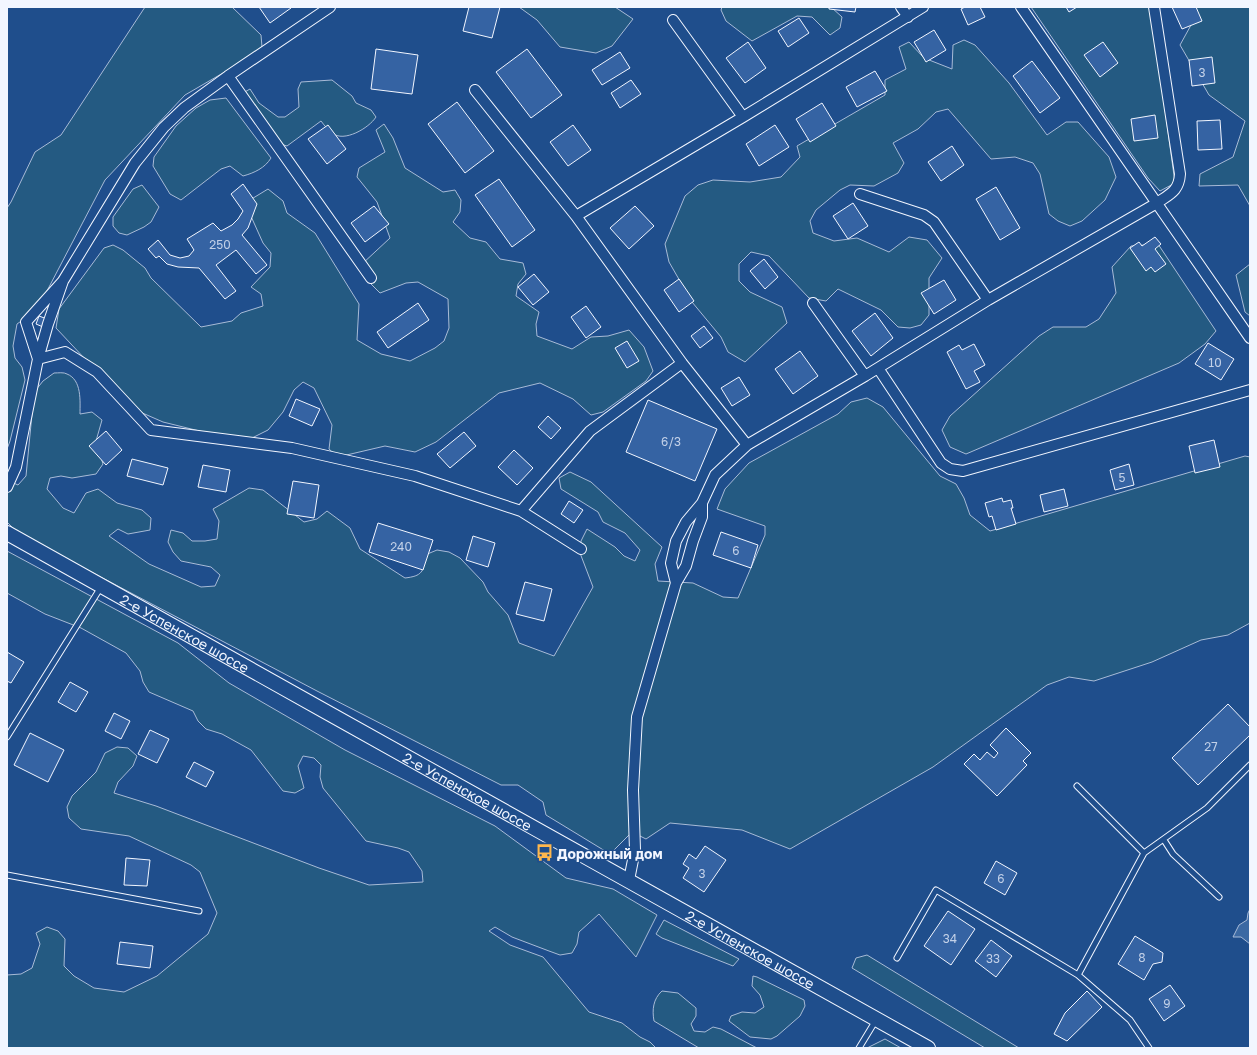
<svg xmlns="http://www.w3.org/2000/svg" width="1257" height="1055" font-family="'Golos Text',sans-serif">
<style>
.green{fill:#245a82;stroke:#a8bbd7}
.water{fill:#3b69a3;stroke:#a8bbd7}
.building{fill:#3563a3;stroke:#f2f6ff}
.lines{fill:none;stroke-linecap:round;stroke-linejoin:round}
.service-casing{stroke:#f2f6ff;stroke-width:7}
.minor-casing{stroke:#f2f6ff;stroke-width:12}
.secondary-casing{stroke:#f2f6ff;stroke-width:16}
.service{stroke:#1f4e8c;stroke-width:5}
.minor{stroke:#1f4e8c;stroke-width:10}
.secondary{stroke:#1f4e8c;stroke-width:14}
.labels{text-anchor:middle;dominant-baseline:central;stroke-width:3;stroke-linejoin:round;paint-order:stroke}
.number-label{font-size:12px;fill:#c3d1e8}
.street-label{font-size:14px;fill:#f2f6ff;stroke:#1f4e8c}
.poi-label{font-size:14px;font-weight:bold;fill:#f2f6ff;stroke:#1f4e8c;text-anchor:start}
</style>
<rect width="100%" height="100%" fill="#1f4e8c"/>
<path class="green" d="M145 7H232L261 35 262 47 254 55 185 95 105 180 37 310 17 324 13 346 15 358 22 367 25 380 10 441 7 449V208L11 202 35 152 61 135Z
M519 7H615L633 19 612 46 596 53 560 47 537 20Z
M722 7H831L842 17 840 28 830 35 812 17 797 16 752 41 726 21 721 10Z
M1031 7H1151L1175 183 1160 191 1148 178Z
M1196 7H1250V206L1238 185 1199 186 1200 174 1233 157 1245 121 1209 95 1180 45 1196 16Z
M964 40 975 45 1009 83 1047 135 1066 122H1078L1109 157 1116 177 1105 200 1082 221 1070 226 1058 221 1049 214 1040 174 1033 163 1015 157 991 159 948 109 936 112 918 129 893 143 904 163 898 173 874 186 850 185 840 190 816 210 810 221 813 233 834 241 857 238 889 252 909 237 927 240 942 258 929 278V315L921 325 910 328 898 327 881 310 838 289 826 301 809 298 769 256 751 252 739 264V281L750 292 782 307 787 323 745 362 728 352 721 337 692 302 669 262 665 244 685 196 698 185 713 180 750 182 781 177 800 157 797 146 885 95V80L906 69 899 47 909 42 924 58 952 69 953 45Z
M332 80 352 96 356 103 371 110 376 117C369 128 344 143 332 133 328 130 324 125 321 121L287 146 272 141 243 93 250 89 259 103 278 117H285L299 107 298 89 301 82Z
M226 98 271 158C265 168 254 173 243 176L230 166 221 169 181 200 170 194 153 166 154 157 176 126 196 108 210 100Z
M384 124 393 138 405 168 443 192 455 190 461 200 460 212 453 222 470 238 486 242 500 259 523 263 526 274 518 284 516 296 539 312 536 324 537 336 572 349 591 337 608 336 629 330 644 347 653 371 646 381 603 412 591 415 573 399 540 383 499 393 436 442 415 452 385 446 338 457 329 449 332 425 314 388 303 382 294 390 283 412 268 430 244 442 163 422 131 408 56 328 59 309 104 248 113 245 123 250 145 268 151 278 201 327 232 321 241 313 263 306 261 294 251 287 270 267 271 253 263 243 245 203 268 189 283 201 287 213 315 233 359 304 357 340 381 354 410 361 435 348 444 341 449 328 448 299 418 282 406 283 380 293 371 284 361 265 390 238 377 202 357 177 359 168 385 152 376 130Z
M142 185 159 207 151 222 144 227 127 235 119 233 113 226V217L133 189Z
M1158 244 1216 331 1205 344 1179 363 966 454 950 447 942 430 950 416 1039 336 1053 327H1086L1099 319 1116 293 1112 267 1131 246Z
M1250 264V316L1245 312 1236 275Z
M54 373C58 373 64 372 67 374 82 380 80 401 80 414L92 412 102 420 96 441 103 464 96 474 72 478 61 476 50 478 47 489 63 508 74 513 86 493 98 489 117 503 142 510 151 518 150 530 128 534 118 529 109 536 149 564 201 587 215 586 220 575 211 567 181 561 173 552 168 542 171 530 183 533 192 541H205L217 539 219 521 213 509 249 488 263 490 304 522 317 519 327 511 350 528 360 549 405 578C422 576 424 572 425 555L437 550 449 552 460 558 483 582 488 592 508 615 519 643 554 656 593 587 580 553 581 541 587 529 615 547 624 556 635 561 640 550 625 533 603 522 598 512 561 489 559 478 570 472 591 482 662 547 655 564 658 581 693 583 723 597 738 598 765 535V526L717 509 725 489 749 463 838 414 851 402 867 398 883 407 940 476 956 484 964 498 970 515 990 531 1245 456 1250 457V623L1228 635 1201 640 1152 662 1094 681 1069 677 1047 685 933 767 790 849 742 830 670 823 646 839 632 832 610 854 546 815 543 802 518 785H501L317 691 19 534 7 522V480L18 485 26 476 32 414 35 391 43 381Z
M7 551 178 643 229 683 345 750 495 826 566 878 613 889 657 915 636 957 599 914 579 932 577 944 572 953 560 955 549 951 512 937 495 927 489 931 510 945 543 957 589 1012 622 1023 640 1037 650 1042 656 1048H7V975L21 974 32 968 40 944 36 933 47 927 58 931 65 939 64 966 74 976 94 988 124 992 157 976 208 934 217 913 200 872 191 865 129 836 81 829 69 818 67 807 72 796 96 772 105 753 117 747 128 748 137 756 133 766 118 782 114 793 156 806 319 868 369 885 423 882 422 871 409 852 398 848 366 841 323 788 320 777 321 765 314 758 303 756 298 766 304 788 295 793 283 791 251 750 222 734 206 729 198 721 193 711 149 692 143 682 140 671 126 653 81 628 45 614 7 593Z
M664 920 739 959 733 966 662 938 656 934Z
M867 955 1019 1048H985L852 968 856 958Z
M753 976 757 977 804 1000 805 1006 800 1016 777 1036 771 1039 750 1037 729 1021 731 1016 742 1012 755 1013 764 1007 760 995 752 986Z
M662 991 678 993 696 1008V1016L691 1024 694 1031 705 1032 713 1027 721 1029 757 1048H699L654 1021C652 1010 653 999 662 991Z
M885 1039 901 1048H867Z"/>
<path class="water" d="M1250 909V944L1241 937H1233L1239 925 1247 920 1248 913Z"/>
<path class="building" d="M259 7H290L291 8 270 23Z
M469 7H500L492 38 463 31Z
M829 7H856L855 12 829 9Z
M965 7H980L985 17 968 25 961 9Z
M1066 7H1077L1069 12Z
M1172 7H1196L1202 21 1182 29Z
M799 18 809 33 788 47 778 31Z
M934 30 946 50 926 62 914 42Z
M748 42 766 68 745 83 726 58Z
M1103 42 1118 63 1100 77 1084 55Z
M376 49 418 55 412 94 371 89Z
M527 49 562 95 531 118 496 72Z
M620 52 630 68 602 85 592 70Z
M1212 57 1215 83 1192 86 1189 60Z
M1032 61 1060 98 1040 113 1013 76Z
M875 71 887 91 857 107 846 87Z
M631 80 641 94 620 108 611 93Z
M457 102 494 151 465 173 428 124Z
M822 103 836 126 810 142 796 119Z
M1155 115 1158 138 1134 141 1131 119Z
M1220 120 1222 149 1198 150 1197 121Z
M328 125 346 149 327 164 308 139Z
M573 125 591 150 568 166 550 142Z
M775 125 789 147 759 166 746 144Z
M952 146 964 165 941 181 928 162Z
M499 179 535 230 512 247 475 195Z
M243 184 257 204 248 228 242 235 267 265 256 274 236 250 216 265 236 291 225 299 199 268 178 267 167 264 159 256 156 258 148 249 158 240 170 255 180 258 189 256 194 250 187 239 213 223 221 231 232 225 238 219 243 211 231 194Z
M996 187 1020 228 1000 240 976 199Z
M853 203 868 226 848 239 833 216Z
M374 206 389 224 365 242 351 223Z
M635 206 654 226 629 249 610 228Z
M1155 237 1161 244 1155 249 1166 264 1155 272 1151 267 1146 271 1130 248 1139 242 1142 246Z
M764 259 778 277 765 289 750 271Z
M534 274 549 292 533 305 518 287Z
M679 279 694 301 679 312 664 290Z
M944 280 956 300 934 314 921 293Z
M418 303 429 320 388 348 377 332Z
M586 306 601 327 586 338 571 317Z
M875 313 893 338 871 356 852 331Z
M39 316 47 319 43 327 36 324Z
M704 326 713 338 700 348 691 336Z
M627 341 639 361 627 368 615 348Z
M1208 343 1234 359 1221 380 1195 364Z
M974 344 985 365 974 371 980 382 966 389 947 352 959 345 962 350Z
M800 351 818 376 793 394 775 369Z
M739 377 750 395 732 406 721 388Z
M296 399 320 409 312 426 289 416Z
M648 400 717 429 695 481 626 452Z
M548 416 561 428 551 439 538 427Z
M106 431 122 450 106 465 89 446Z
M464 432 476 446 450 468 437 454Z
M1214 440 1220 467 1195 473 1189 446Z
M514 450 533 468 517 485 498 467Z
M132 459 168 468 163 485 127 476Z
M1129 464 1134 485 1115 490 1110 470Z
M203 465 230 470 226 492 198 487Z
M293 481 319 485 314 518 287 514Z
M1064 489 1068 506 1044 512 1040 495Z
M1002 498 1003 502 1011 500 1013 508H1011L1016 524 996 530 992 516 989 517 985 503Z
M569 501 583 510 574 523 561 514Z
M378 523 433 540 423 570 369 552Z
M721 532 758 545 751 568 713 555Z
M473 536 495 543 488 567 466 560Z
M525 582 552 589 544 621 516 614Z
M7 652 24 662 11 683 7 681Z
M70 682 88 692 76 712 58 702Z
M1228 704 1250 727V735L1198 785 1172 758Z
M114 713 130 721 121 739 105 731Z
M1006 728 1031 753 1023 761 1027 765 997 796 964 764 974 754 980 760 987 752 994 758 998 753 990 745Z
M150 730 169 739 157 763 138 754Z
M30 733 64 750 48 782 14 765Z
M194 762 214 772 206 787 186 777Z
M705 846 726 860 704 892 683 878 689 868 683 864 689 854 696 859Z
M126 858 150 860 147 886 124 885Z
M996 861 1017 873 1005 895 984 883Z
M948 911 975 929 951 965 924 946Z
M1135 936 1163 953 1162 962 1153 964 1144 980 1118 964Z
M991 940 1012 956 996 977 975 961Z
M120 942 153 946 150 968 117 964Z
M1170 985 1185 1006 1164 1021 1149 999Z
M1087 991 1102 1007 1067 1041 1054 1034 1065 1013Z"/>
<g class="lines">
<defs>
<path id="service" d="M7 737 101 587
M1077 786 1144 853
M1164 840 1173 854 1219 897
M7 875 199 911
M897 958 936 890 1078 975 1130 1020 1149 1048
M1078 975 1144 853 1207 808 1250 765
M859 1048 876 1020"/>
<path id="minor" d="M901 7 908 17
M1021 7 1250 338
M673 20 743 117
M228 76 371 278
M475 90 576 216
M860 194 924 215 934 222 988 300
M63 281 135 163 164 127 184 108 228 76 330 7
M63 281 48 324 38 359 26 322Z
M813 303 865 376
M878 368 941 463 950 469 963 471 1250 390
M747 445 682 363 576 216 743 117 923 7
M7 487 16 467 38 359 65 352 97 372 151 430 292 448 415 476 521 511 581 549
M702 503V517L693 541 686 566 676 583 671 563 676 541 686 522 702 503 715 475 747 445 865 376 988 300 1157 203C1170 194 1179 191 1180 174L1154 7
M521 511 590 431 682 363
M629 880 635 850 633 790 637 717 676 583"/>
<g id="secondary">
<path id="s1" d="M7 533 330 714 928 1048"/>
</g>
</defs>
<use href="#service" class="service-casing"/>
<use href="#minor" class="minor-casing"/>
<use href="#secondary" class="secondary-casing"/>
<use href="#service" class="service"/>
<use href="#minor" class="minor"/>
<use href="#secondary" class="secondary"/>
</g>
<defs>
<symbol id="bus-bare" viewBox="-9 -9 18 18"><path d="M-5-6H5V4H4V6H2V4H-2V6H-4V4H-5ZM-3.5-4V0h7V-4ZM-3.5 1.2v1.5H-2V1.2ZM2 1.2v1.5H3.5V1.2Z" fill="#ffb74d" stroke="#1f4e8c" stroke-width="2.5" paint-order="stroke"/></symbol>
</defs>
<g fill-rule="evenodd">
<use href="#bus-bare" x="532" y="840" width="25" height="25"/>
</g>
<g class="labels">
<g class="number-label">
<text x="1202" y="72">3</text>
<text x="220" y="244">250</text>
<text x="1215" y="362">10</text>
<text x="671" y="441">6/3</text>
<text x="1122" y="477">5</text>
<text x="401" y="546">240</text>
<text x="736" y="550">6</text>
<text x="1211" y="746">27</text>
<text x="702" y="873">3</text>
<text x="1001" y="878">6</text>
<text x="950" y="938">34</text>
<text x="1142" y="957">8</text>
<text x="993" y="958">33</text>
<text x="1167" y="1003">9</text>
</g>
<g class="street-label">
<text stroke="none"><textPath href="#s1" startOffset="204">2-е Успенское шоссе</textPath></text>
<text stroke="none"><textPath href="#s1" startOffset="528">2-е Успенское шоссе</textPath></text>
<text stroke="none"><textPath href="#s1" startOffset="852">2-е Успенское шоссе</textPath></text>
</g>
<g class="poi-label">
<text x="557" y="853">Дорожный дом</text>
</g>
</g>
<rect width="1257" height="1055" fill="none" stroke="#f2f6ff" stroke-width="16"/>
</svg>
